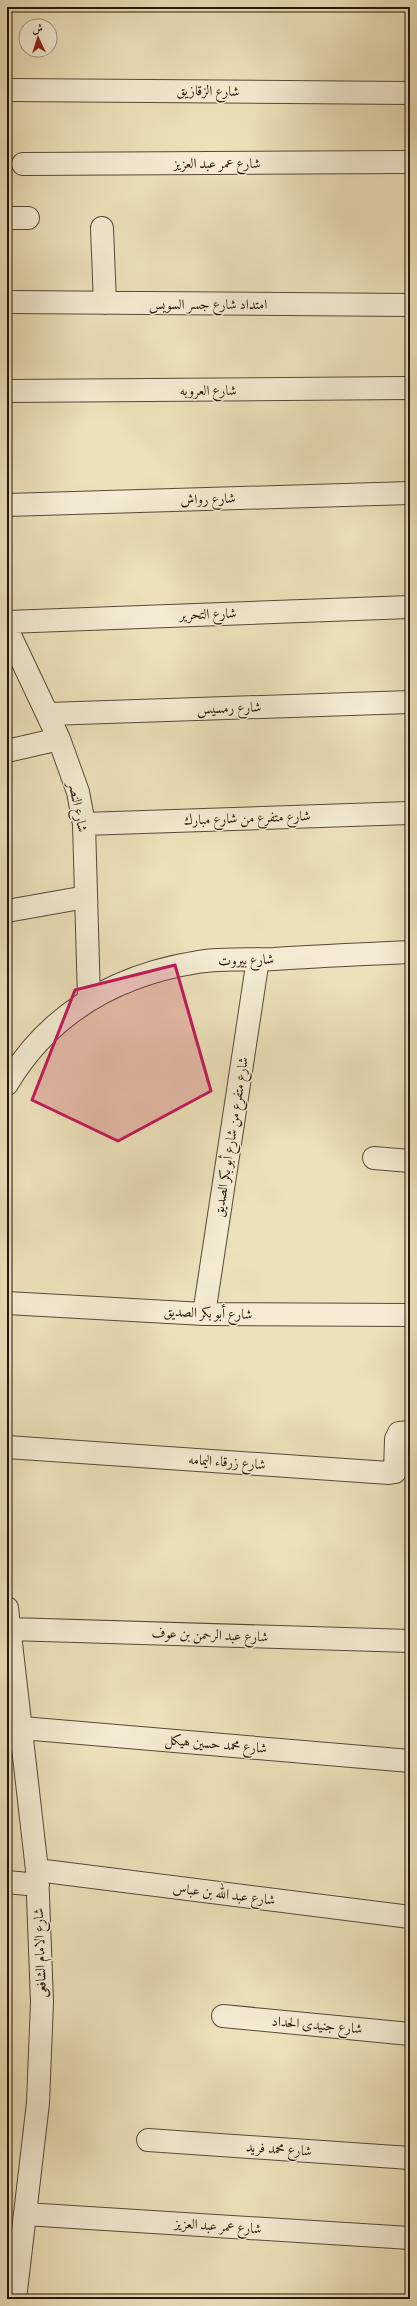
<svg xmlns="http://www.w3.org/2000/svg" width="417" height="2306" font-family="Alegreya,Amiri,serif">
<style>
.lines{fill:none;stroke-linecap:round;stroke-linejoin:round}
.minor-casing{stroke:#564938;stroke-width:24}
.minor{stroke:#f3ecd2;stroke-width:22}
.marked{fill:#c2185b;fill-opacity:0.2;stroke:#c2185b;stroke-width:3;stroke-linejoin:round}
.labels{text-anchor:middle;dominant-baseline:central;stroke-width:3;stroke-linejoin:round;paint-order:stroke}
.street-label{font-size:14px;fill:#24160c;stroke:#f3ecd2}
</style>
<rect width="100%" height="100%" fill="#ece1ba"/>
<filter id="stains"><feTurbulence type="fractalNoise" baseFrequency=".005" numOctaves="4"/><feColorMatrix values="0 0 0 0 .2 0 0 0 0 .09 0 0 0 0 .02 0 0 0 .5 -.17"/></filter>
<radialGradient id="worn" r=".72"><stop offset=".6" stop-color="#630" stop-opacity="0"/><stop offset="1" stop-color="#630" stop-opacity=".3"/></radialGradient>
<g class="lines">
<defs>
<path id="minor" d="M7 90 410 93
M23 164 410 162
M7 218H28
M102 228 105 303
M7 302 410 305
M7 391 410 388
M7 505 410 493
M7 622 410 607
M7 629 59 739 78 792 84 824 89 999
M48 714 410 702
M7 751 59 739
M84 824 410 813
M7 911 86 897
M7 1084C50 1012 116 975 198 962 223 958 249 960 274 959 319 956 365 954 410 952
M374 1158 410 1161
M7 1303 204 1314 410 1315
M204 1314 258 959
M7 1447 389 1473 395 1472 396 1439 399 1433 410 1432
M7 1608 37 1870 42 2002 38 2103 15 2299
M10 1629 410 1641
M22 1728 410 1761
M37 1870 410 1917
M7 1882 38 1885
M223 2016 410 2034
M148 2140 410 2158
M25 2214 410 2238"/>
</defs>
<use href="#minor" class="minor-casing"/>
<use href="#minor" class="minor"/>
</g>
<path class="marked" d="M175 965 211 1091 118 1141 32 1100 75 990Z"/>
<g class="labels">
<g class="street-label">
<text transform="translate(208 91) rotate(1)">شارع الزقازيق</text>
<text x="217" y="163">شارع عمر عبد العزيز</text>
<text x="208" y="304">امتداد شارع جسر السويس</text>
<text x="208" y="390">شارع العروبه</text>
<text transform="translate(208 499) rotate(-2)">شارع رواش</text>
<text transform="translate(208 614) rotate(-2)">شارع التحرير</text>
<text transform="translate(229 708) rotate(-2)">شارع رمسيس</text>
<text transform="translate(78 807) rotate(79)">شارع النصر</text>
<text transform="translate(247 818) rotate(-2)">شارع متفرع من شارع مبارك</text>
<text transform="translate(246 960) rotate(-2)">شارع بيروت</text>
<text transform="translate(231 1137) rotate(-81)">شارع متفرع من شارع أبو بكر الصديق</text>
<text transform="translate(208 1313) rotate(2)">شارع أبو بكر الصديق</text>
<text transform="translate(227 1462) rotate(4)">شارع زرقاء اليمامه</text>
<text transform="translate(210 1635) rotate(2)">شارع عبد الرحمن بن عوف</text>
<text transform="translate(216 1744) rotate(5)">شارع محمد حسين هيكل</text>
<text transform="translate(224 1894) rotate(7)">شارع عبد الله بن عباس</text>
<text transform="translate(40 1953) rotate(-92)">شارع الامام الشافعى</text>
<text transform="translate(317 2025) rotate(5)">شارع جنيدى الحداد</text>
<text transform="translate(279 2149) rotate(4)">شارع محمد فريد</text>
<text transform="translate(218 2226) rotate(4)">شارع عمر عبد العزيز</text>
</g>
</g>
<rect width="417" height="2306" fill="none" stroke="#ece1ba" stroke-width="24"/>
<rect x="8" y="8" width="401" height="2290" fill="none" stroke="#24160c" stroke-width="2"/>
<rect x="12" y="12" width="393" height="2282" fill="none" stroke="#24160c"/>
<g transform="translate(38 38) rotate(356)"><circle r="19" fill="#f3ecd2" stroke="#a09683"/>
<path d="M0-3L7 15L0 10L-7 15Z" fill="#8f2418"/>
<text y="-6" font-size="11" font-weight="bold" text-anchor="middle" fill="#24160c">ش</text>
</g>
<rect width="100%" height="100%" filter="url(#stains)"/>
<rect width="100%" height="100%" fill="url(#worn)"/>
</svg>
